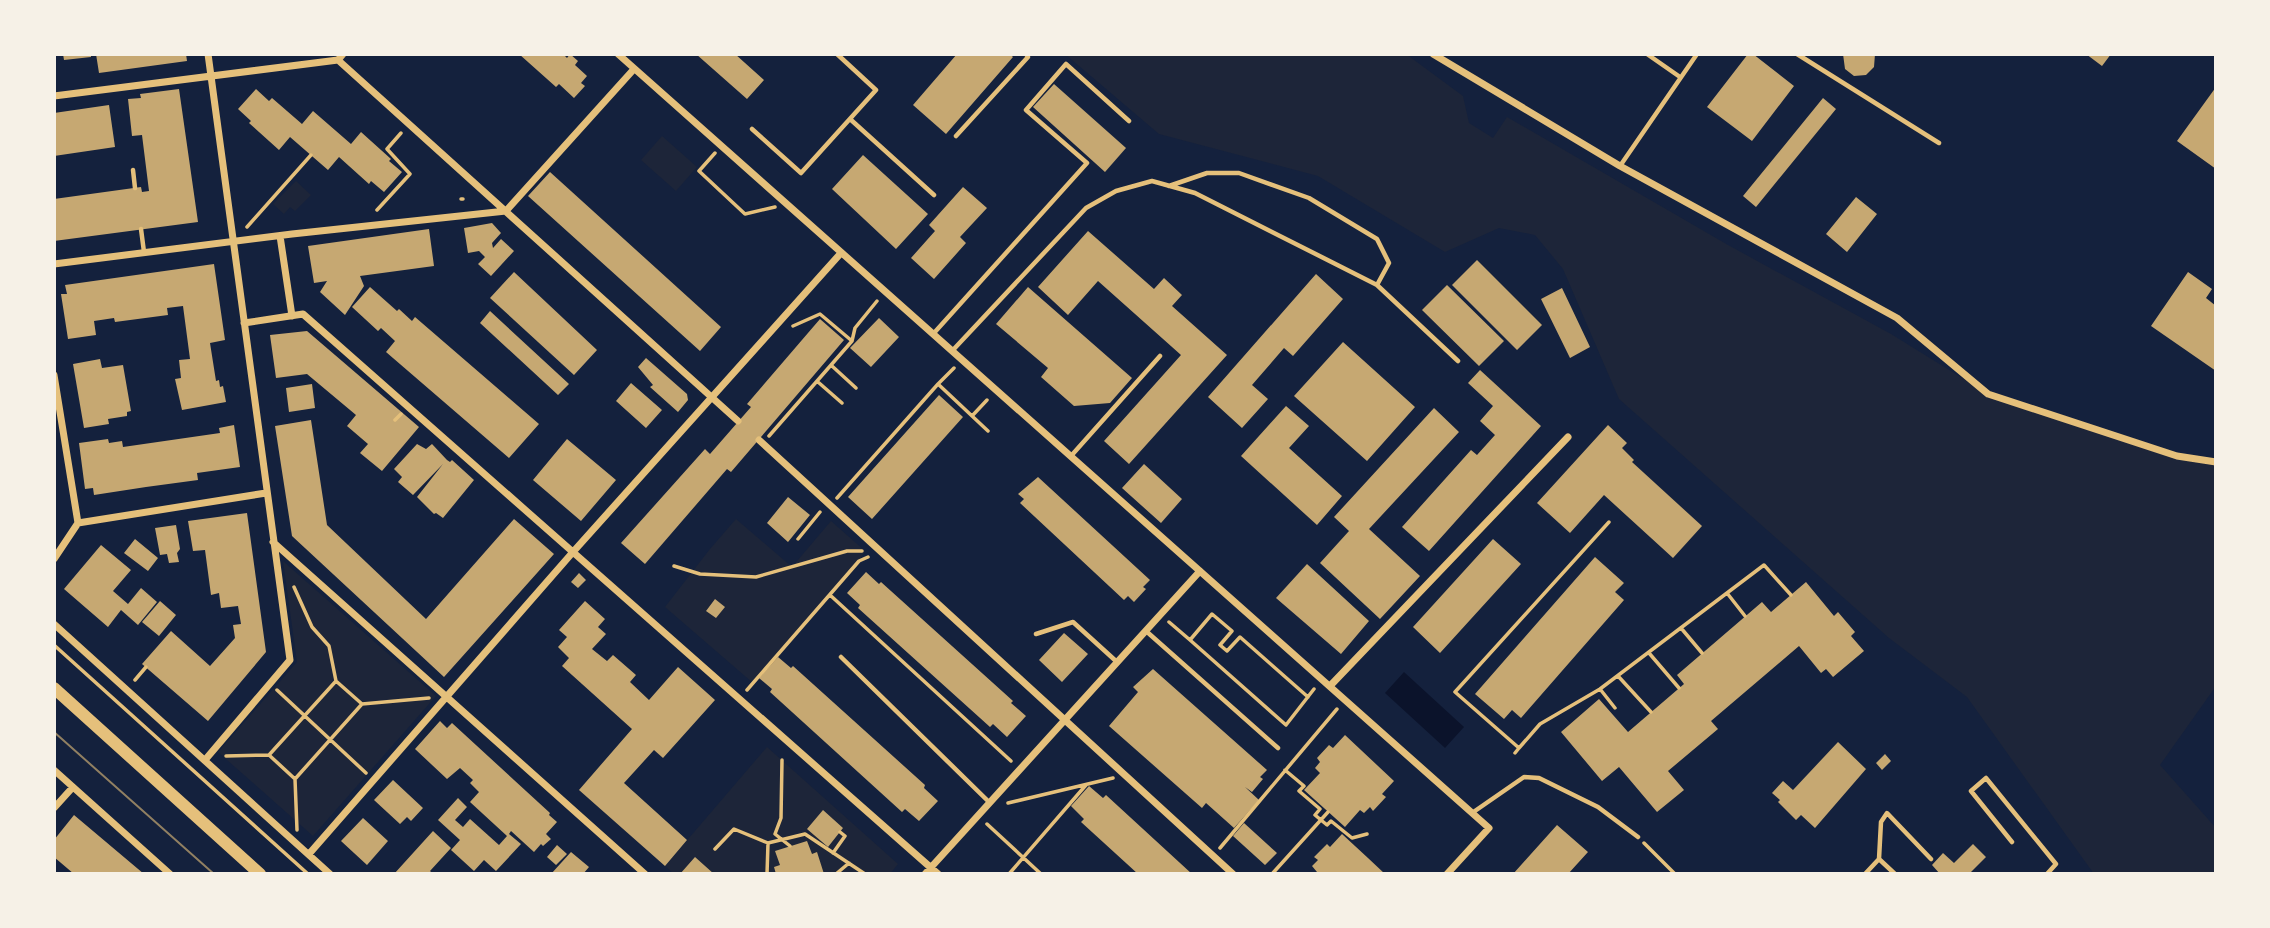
<svg xmlns="http://www.w3.org/2000/svg" width="2270" height="928" font-family="'Golos Text',sans-serif">
<style>
.green{fill:#1d2539}
.water{fill:#0b132b}
.building{fill:#c6a872}
.lines{fill:none;stroke-linecap:round;stroke-linejoin:round}
.path{stroke:#e5c07b;stroke-width:3.5}
.service{stroke:#e5c07b;stroke-width:4.5}
.minor{stroke:#e5c07b;stroke-width:7}
.primary{stroke:#e5c07b;stroke-width:12}
.tram{stroke:#918062;stroke-width:2}
</style>
<rect width="100%" height="100%" fill="#14213d"/>
<path class="green" d="M1065 54H1406L1463 96 1469 123 1493 138 1507 117 1728 245 1891 334 1988 394 2177 456 2216 462V686L2160 765 2216 828V874H2094L1967 697 1889 638 1619 399 1563 269 1535 235 1499 228 1445 252 1318 176 1159 134Z
M662 136 697 167 676 191 641 160Z
M296 181 311 195 295 211 290 207 284 214 273 204Z
M736 519 792 567 831 521 865 551 859 561 753 683 665 607 710 549Z
M283 561 436 696 313 836 218 752 297 662Z
M767 747 898 864 890 874H674L665 866Z"/>
<path class="water" d="M1404 672 1464 727 1445 748 1385 693Z"/>
<path class="building" d="M63 54H91V57L64 60Z
M96 54H186L187 61 99 73Z
M519 54H563L567 58 570 54 578 61 575 65 587 76 581 83 585 86 574 98 559 84 556 87Z
M696 54H735L764 80 747 99Z
M957 54H1010L1013 57 946 134 913 105Z
M1748 54H1753L1794 86 1752 141 1707 107Z
M1843 54H1875L1874 67 1866 75 1854 76 1845 69Z
M2086 54H2111L2102 66Z
M1054 84 1126 148 1105 172 1033 107Z
M2216 87V169L2177 141Z
M179 89 198 222 54 241V199L141 187 142 192 149 191 142 135 132 136 128 99 141 98 140 94Z
M256 89 269 101 272 98 302 124 313 111 351 144 361 132 391 159 389 161 402 172 384 192 371 181 369 184 339 157 328 170 290 137 279 150 249 123 251 121 238 109Z
M1823 98 1836 109 1756 207 1743 196Z
M109 105 115 147 54 156V113Z
M863 155 928 214 896 249 832 189Z
M550 172 721 327 700 351 528 196Z
M963 187 987 208 960 237 966 243 934 279 911 258 935 231 929 225Z
M1856 197 1877 214 1847 252 1826 234Z
M492 223 501 233 492 243 493 248 501 239 514 251 491 276 478 264 485 257 479 251 468 253 464 228Z
M429 229 434 266 360 276 364 286 345 315 320 292 327 281 314 283 308 246Z
M1088 231 1154 289 1164 278 1182 295 1172 306 1227 355 1129 464 1104 441 1181 355 1098 281 1068 315 1038 287Z
M1477 260 1542 325 1517 350 1452 285Z
M214 264 225 340 210 343 216 381 219 380 220 387 223 386 226 402 182 410 175 379 181 378 179 360 190 359 183 306 167 308 168 315 115 322 114 318 94 321 96 335 68 339 61 294H67L65 285Z
M514 272 597 350 574 375 490 298Z
M2188 272 2212 289 2206 298 2216 306V371L2151 326Z
M1316 274 1343 299 1293 356 1284 348 1252 385 1268 399 1242 428 1208 397Z
M1447 285 1504 341 1479 366 1422 310Z
M370 287 397 311 399 309 412 321 415 317 539 424 509 458 386 352 395 341 381 328 378 331 352 307Z
M1028 287 1132 378 1110 403 1074 406 1041 377 1048 368 996 324Z
M1562 288 1590 347 1570 358 1541 299Z
M490 311 569 384 558 395 480 323Z
M879 318 899 337 871 367 850 348Z
M820 319 844 340 731 472 727 469 645 564 621 543 705 449 710 454 751 407 747 404Z
M307 331 419 427 382 471 360 453 368 444 347 426 356 415 307 374 276 378 270 335Z
M1343 342 1415 407 1367 461 1294 396Z
M646 358 687 394 688 400 678 412 650 387 653 385 638 367Z
M100 359 102 368 123 365 131 411 127 412V416L108 419 109 424 84 428 73 364Z
M1480 370 1541 426 1429 551 1402 527 1471 450 1477 455 1495 435 1480 421 1493 406 1468 383Z
M631 383 662 410 646 428 616 401Z
M312 384 315 408 289 412 286 388Z
M939 395 963 417 872 519 848 497Z
M1286 406 1309 426 1289 448 1342 496 1317 525 1241 456Z
M1434 408 1459 432 1369 529 1420 576 1380 619 1320 563 1349 531 1334 517Z
M311 420 327 525 426 619 514 519 554 554 444 677 292 536 275 426Z
M234 425 240 467 197 473 198 480 146 487 94 495 93 488 85 489 79 443 108 439 109 443 122 441 123 447 220 433 219 428Z
M1608 425 1627 443 1622 448 1634 460 1632 462 1702 526 1673 558 1604 495 1570 533 1537 503Z
M567 439 616 480 581 521 533 480Z
M417 444 426 449 432 444 447 460 450 462 452 460 474 480 443 518 436 513 434 514 417 497 443 464 413 495 398 482 402 477 394 469Z
M1144 464 1182 499 1161 523 1122 488Z
M1038 477 1150 580 1143 587 1146 589 1134 602 1128 596 1124 600 1020 503 1024 499 1018 494Z
M788 497 810 515 788 542 767 523Z
M247 513 266 652 208 721 142 664 171 631 210 666 235 638 233 625 241 624 238 606 221 608 219 593 211 595 205 550 193 551 188 521Z
M176 525 180 549 177 553 179 562 169 563 167 554 160 555 155 528Z
M135 539 158 558 148 571 124 553Z
M1493 539 1521 564 1440 653 1413 627Z
M101 545 131 570 113 591 128 604 141 588 157 602 138 625 121 610 108 627 64 589Z
M1595 557 1624 583 1615 592 1624 600 1521 718 1512 710 1504 719 1475 694Z
M1307 564 1369 621 1341 654 1276 598Z
M866 572 879 584 881 582 1013 701 1011 703 1026 716 1007 737 993 724 990 727 858 608 860 605 847 593Z
M579 573 586 580 578 588 571 582Z
M1806 582 1834 616 1838 612 1855 632 1851 636 1864 651 1833 677 1826 669 1821 673 1799 646 1711 721 1718 729 1668 771 1684 790 1657 812 1619 767 1602 781 1561 732 1599 699 1628 732 1684 684 1677 675 1762 602 1771 612Z
M715 599 725 607 716 618 706 611Z
M160 601 176 615 159 636 142 622Z
M585 601 605 619 598 627 606 634 592 649 607 661 613 655 636 675 630 682 649 700 678 667 715 700 663 758 654 750 624 783 687 840 665 866 579 790 632 729 562 666 569 658 558 647 567 637 559 630Z
M1064 633 1088 654 1062 682 1039 660Z
M778 657 791 668 793 666 925 785 924 788 938 801 919 821 905 809 902 812 770 692 772 689 759 678Z
M1153 669 1267 770 1260 777 1263 779 1252 792 1245 787 1259 800 1234 828 1206 803 1202 808 1109 726 1138 692 1133 687Z
M440 721 447 728 452 723 550 813 549 815 557 822 546 834 551 839 543 846 541 844 534 852 511 831 509 834 521 844 496 871 484 860 474 871 451 850 460 840 438 820 458 798 467 807 455 820 463 827 470 819 499 845 507 836 470 802 479 792 470 783 473 780 460 768 447 779 415 749Z
M1345 735 1394 781 1382 794 1386 797 1373 811 1370 807 1364 813 1360 810 1345 827 1304 790 1320 773 1315 768 1320 762 1317 758 1329 745 1333 748Z
M1838 742 1866 769 1815 828 1801 815 1796 820 1778 802 1780 800 1772 793 1783 781 1793 790Z
M1885 754 1891 761 1882 770 1876 763Z
M393 780 423 808 411 821 407 817 400 824 374 800Z
M1089 786 1103 798 1106 795 1192 874H1138L1081 822 1084 819 1071 806Z
M823 810 843 828 828 847 807 829Z
M74 815 144 874H74L54 857V840Z
M363 818 388 841 367 865 341 841Z
M1244 823 1277 853 1265 865 1233 836Z
M1557 825 1588 852 1568 874H1513Z
M433 831 451 848 430 871 433 874H394Z
M1342 834 1368 858 1385 874H1316L1317 872 1312 866 1318 860 1314 857 1327 844 1330 847Z
M807 841 812 854 817 852 824 874H776L774 867 780 865 775 851Z
M1973 844 1986 857 1969 874H1940L1932 865 1943 853 1954 863Z
M557 845 567 854 556 865 547 857Z
M571 852 589 867 583 874H551Z
M695 857 714 874H680Z"/>
<g class="lines">
<path class="path" d="M715 153 699 171 745 214 775 207
M461 199H463
M377 210 410 174 387 149 401 133
M247 227 311 155
M793 326 820 314 852 341
M832 366 856 388
M818 382 842 403
M938 384 954 368
M972 416 987 400
M395 420 401 414
M769 436 852 341 855 328 877 301
M837 498 938 384 988 431
M798 539 820 512
M674 566 700 574 756 577 847 551H862
M294 587 312 627 329 646 336 681 362 704 295 779 269 755 336 681
M1727 593 1745 616
M830 595 1011 761
M1169 622 1190 640 1212 614 1232 631 1220 645 1227 651 1240 637 1308 697
M1681 628 1702 653
M1190 640 1286 725 1314 689
M54 645 308 874
M1649 653 1679 688
M1618 676 1651 712
M135 680 146 667
M1600 689 1615 708
M277 690 366 773
M747 690 859 561 868 557
M362 704 429 698
M1519 748 1540 724 1600 689 1764 565 1791 595
M1515 753 1519 748 1455 692 1609 522
M226 756 269 755
M782 760 781 818 775 834 790 846
M1285 770 1304 786 1299 791 1320 809 1315 815 1327 825 1331 821 1352 838 1367 834
M295 779 297 830
M1008 803 1113 778
M987 824 1041 874
M1644 843 1675 874
M1220 848 1337 709
M715 849 734 829 768 843 805 834 865 874
M833 853 845 836 840 832
M767 874 768 843
M836 874 849 863
M1009 874 1086 785
M1272 874 1328 812"/>
<path class="service" d="M1647 54 1680 77
M1797 54 1939 143
M850 119 934 195
M752 129 801 173 876 90 837 54
M956 136 1028 57 1026 54
M1620 166 1697 54
M133 170 135 188
M1169 186 1207 173H1239L1309 198 1377 239 1389 263 1377 285
M141 229 144 252
M934 333 1087 163 1026 110 1066 64 1129 121
M953 350 1086 208 1116 191 1152 181 1195 193 1377 285 1458 361
M1071 456 1160 356
M1146 631 1278 748
M1036 634 1073 622 1117 662
M841 657 989 802
M1472 813 1524 777 1539 778 1598 807 1638 837
M2012 842 1971 791 1986 778 2056 864 2047 874
M1879 859 1895 874
M1865 874 1879 859 1881 822 1887 813 1931 859"/>
<path class="minor" d="M618 54 1489 828 1447 874
M1433 54 1620 166 1897 318 1988 394 2177 456 2216 462
M338 60 738 421
M54 96 338 60 343 54
M280 236 292 316
M54 264 292 234 506 211 634 69
M244 323 303 314 938 874
M54 375 78 523 54 559
M759 440 1233 874
M78 523 266 493
M273 542 645 874
M54 624 330 874
M1330 686 1568 437
M205 760 290 660 208 54
M54 770 170 874
M54 808 73 787
M309 854 573 552 841 253
M925 874 1200 571"/>
<path class="primary" d="M54 688 260 874"/>
<path class="tram" d="M54 732 214 874"/>
</g>
<rect width="2270" height="928" fill="none" stroke="#f6f1e7" stroke-width="112"/>
</svg>
